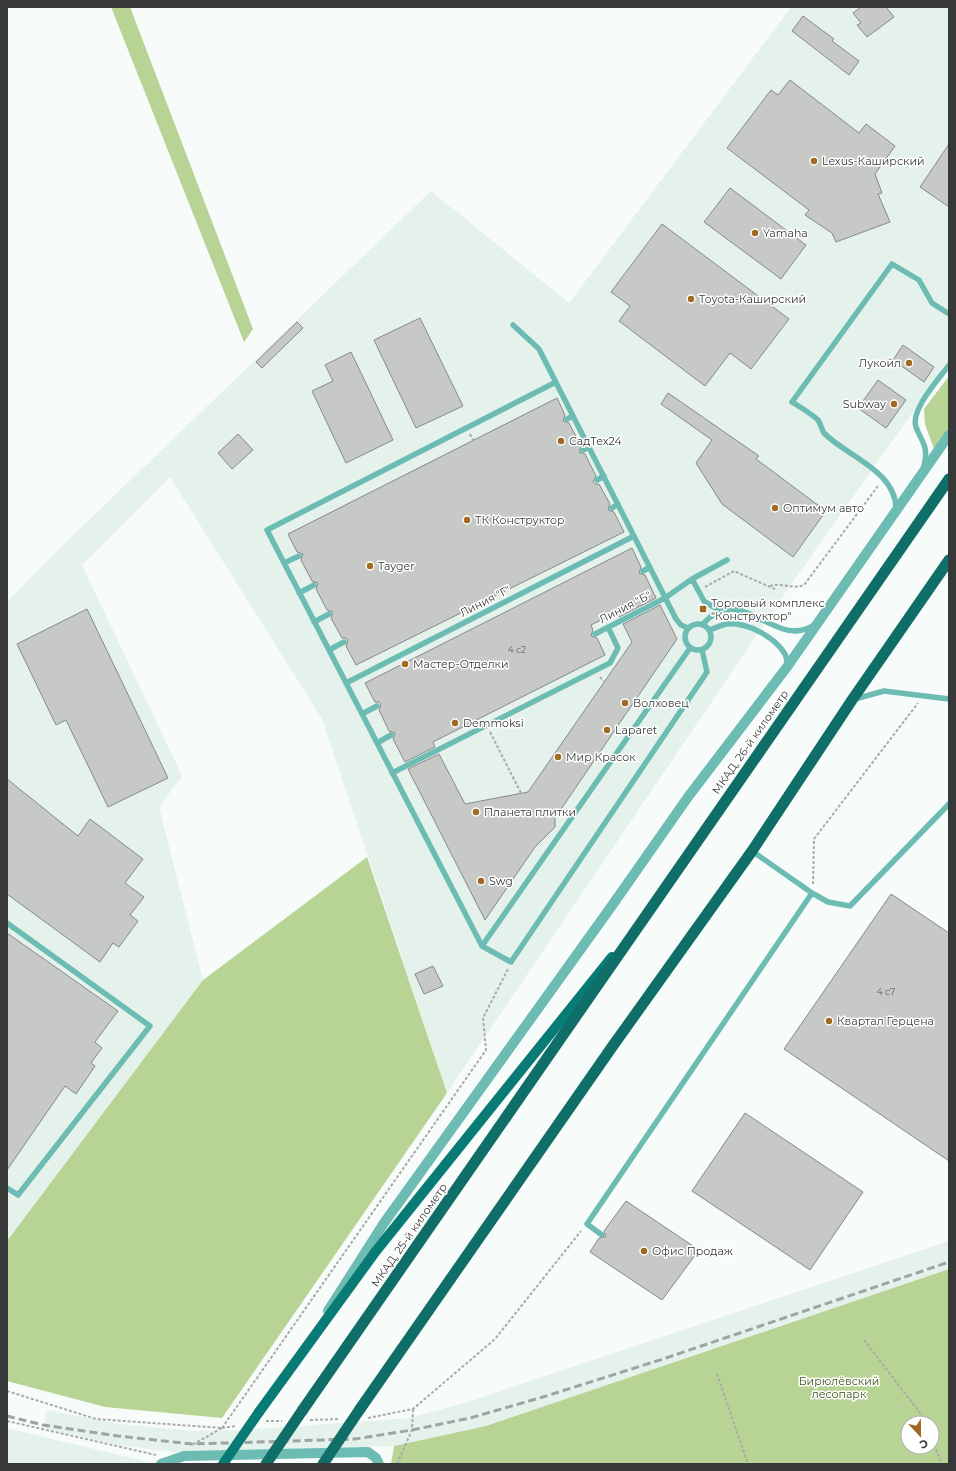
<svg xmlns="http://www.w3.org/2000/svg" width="956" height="1471" font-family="Montserrat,sans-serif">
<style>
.built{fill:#e5f2ec}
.green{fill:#b7d494;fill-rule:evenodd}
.building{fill:#c6c9c6;stroke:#868987}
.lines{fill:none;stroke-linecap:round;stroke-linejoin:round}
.path{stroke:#a8aba9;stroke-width:2;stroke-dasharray:3 2;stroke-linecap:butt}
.service{stroke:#6dbcb4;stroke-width:5.5}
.minor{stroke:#6dbcb4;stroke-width:10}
.tertiary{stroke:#6dbcb4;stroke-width:10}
.primary{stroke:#087c74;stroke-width:10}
.trunk{stroke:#0f6e68;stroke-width:11}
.rail{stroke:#a0a3a1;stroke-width:3;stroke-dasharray:8 4;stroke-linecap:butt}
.primary-bridge{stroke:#087c74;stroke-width:10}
.trunk-bridge{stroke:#0f6e68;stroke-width:11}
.poi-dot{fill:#a06a23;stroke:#fff;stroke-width:1.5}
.labels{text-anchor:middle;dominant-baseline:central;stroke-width:3;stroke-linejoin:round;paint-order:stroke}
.number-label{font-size:9px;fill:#5b5d5c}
.poi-label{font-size:11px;fill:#373938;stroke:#fff;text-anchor:start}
.street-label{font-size:11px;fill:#373938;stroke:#fff}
.park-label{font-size:11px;fill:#3b5218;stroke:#fff}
</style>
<rect width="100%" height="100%" fill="#f7fbf9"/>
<path class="built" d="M791 7H949V361L792 583 447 1093 322 719 170 477 82 565 182 776 159 807 203 980 7 1241V602L62 546 431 191 569 303Z
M949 1241V1269L486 1426 394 1446 181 1453 118 1445 43 1428 47 1410 119 1424 194 1431 245 1430 409 1418 468 1402Z
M7 1428 144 1461 148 1464H7Z"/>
<path class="green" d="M111 7H130L253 329 244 342Z
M949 376V428L934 449 925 424 924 409Z
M367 857 447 1093 222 1418 105 1407 7 1381V1241L203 980Z
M949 1269V1464H391L394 1446 486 1426ZM908 1423H932V1447H908Z"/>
<path class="building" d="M861 7H886L894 17 867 37 857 25 861 23 853 13Z
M803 16 834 39 832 41 859 61 849 75 792 31Z
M790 80 859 133 866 124 895 146 875 174 882 193 878 194 890 222 836 242 832 233 805 215 809 210 727 148 771 90 778 95Z
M949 144V207L920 187Z
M730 188 806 245 781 279 704 222Z
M662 224 789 319 751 369 730 353 705 386 619 321 630 306 611 292Z
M420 318 463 406 416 428 374 340Z
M297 322 303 328 262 368 256 362Z
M903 345 934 367 924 382 893 360Z
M351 352 393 440 346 463 312 391 333 381 325 365Z
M878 380 906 400 886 428 858 408Z
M668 393 759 456 756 459 826 511 793 557 722 504 696 463 712 440 661 404Z
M557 398 565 415 563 421 569 423 581 446 579 452 585 454 596 476 593 482 595 484H599L610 504 608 510 614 512 624 532 356 665 346 646 348 640 346 638H342L331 618 333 612 327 610 316 589 318 583 312 581 301 560 303 554 297 552 288 534Z
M238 434 253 450 232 469 218 453Z
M632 548 641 567 639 573 645 575 656 598 619 617 617 612 591 625 593 630 591 636 597 638 605 655 433 742 435 747 405 762 393 739 395 733 389 731 379 710 381 704 379 702H375L365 683Z
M660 605 677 639 555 818V827L535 847 485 920 408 769 439 754 465 804 528 792 632 642 623 624Z
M87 609 168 778 108 807 66 720 56 725 17 644Z
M7 779 78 836 90 819 143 859 125 883 144 897 130 915 138 921 119 947 113 943 100 962 7 894Z
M891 894 949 933V1161L784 1049Z
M7 933 118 1011 95 1042 102 1048 91 1063 95 1066 76 1094 65 1086 7 1170Z
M433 966 443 986 424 994 415 974Z
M745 1113 863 1192 810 1270 692 1191Z
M626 1201 699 1250 662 1300 590 1252 599 1238 606 1237 604 1231Z"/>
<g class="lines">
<path class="path" d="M470 434 473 440
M770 586C782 582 792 590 804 585L878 486
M705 587 734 571 777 590
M600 677 604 682
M634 701 641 706
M490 732 521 793
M813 884 814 839 918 703
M864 1340 920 1413 924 1423
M717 1374 748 1464
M7 1391 96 1419 222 1428 192 1445
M368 1418 413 1409 495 1339 581 1231
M310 1420 340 1419
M7 1421 156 1455
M266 1421H282
M222 1428 486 1050 483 1018 508 969
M222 1428 236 1426
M932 1440 942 1464
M397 1464 412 1430 413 1409"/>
<path class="service" d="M513 325 539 349 676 619 681 625 688 628
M556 382 267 530 482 946 511 962 707 672 702 650
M567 419 573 416
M583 450 589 447
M924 466C929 446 922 443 916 427 910 410 939 379 949 365
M597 480 604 476
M612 508 618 504
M896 510C897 471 846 456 824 433 821 429 821 423 817 419 810 413 800 407 792 402L892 264 919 280 932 303 949 314
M284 563 299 556
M643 571 650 567
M692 579 704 601 721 612
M299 593 314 585
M314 622 329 614
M685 637a13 13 0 1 1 26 0a13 13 0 1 1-26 0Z
M703 624C742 580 774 651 814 625
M710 630C715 628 721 625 727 624 747 622 775 637 785 654 787 658 787 663 787 667
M595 634 665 598 692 579 727 560
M329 650 344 642
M346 683 634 536
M855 699 884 691 949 699
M362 714 377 706
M377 743 391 735
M392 773 610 663 618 648 608 627
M812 893 828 902 850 906 949 804
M7 923 150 1026 18 1195 7 1188
M482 946 690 648
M602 1235 587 1224 812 893 752 851"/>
<path class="minor" d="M161 1464 184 1456 368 1452 376 1458 379 1464"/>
<path class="tertiary" d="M328 1311 384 1223 611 907 688 797 787 667 949 435"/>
<path class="primary" d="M259 1412 376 1251 612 957"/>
<path class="trunk" d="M360 1409 612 1047 752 851 852 700 949 560
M302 1411 949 479"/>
<path class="rail" d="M7 1416 43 1425 118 1436 192 1444 355 1439 412 1430 470 1418 543 1397 663 1359 949 1262"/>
<path class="primary-bridge" d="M223 1464 259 1412"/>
<path class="trunk-bridge" d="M266 1464 302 1411
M323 1464 360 1409"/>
</g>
<g class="poi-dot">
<circle cx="814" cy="161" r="4"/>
<circle cx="755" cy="233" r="4"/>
<circle cx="691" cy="299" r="4"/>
<circle cx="909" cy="363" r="4"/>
<circle cx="894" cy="404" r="4"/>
<circle cx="561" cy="441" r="4"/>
<circle cx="775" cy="508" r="4"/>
<circle cx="467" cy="520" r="4"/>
<circle cx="370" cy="566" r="4"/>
<rect x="699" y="605" width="8" height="8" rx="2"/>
<circle cx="405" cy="664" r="4"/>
<circle cx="625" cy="703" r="4"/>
<circle cx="455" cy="723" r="4"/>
<circle cx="607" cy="730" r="4"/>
<circle cx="558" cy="757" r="4"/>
<circle cx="476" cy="812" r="4"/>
<circle cx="481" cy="881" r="4"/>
<circle cx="829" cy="1021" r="4"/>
<circle cx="644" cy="1251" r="4"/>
</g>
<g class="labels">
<g class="number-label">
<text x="517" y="649">4 с2</text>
<text x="886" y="991">4 с7</text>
</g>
<g class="poi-label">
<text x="822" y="161">Lexus-Каширский</text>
<text x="763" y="233">Yamaha</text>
<text x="699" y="299">Toyota-Каширский</text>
<text x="901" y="363" text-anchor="end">Лукойл</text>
<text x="886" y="404" text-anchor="end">Subway</text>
<text x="569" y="441">СадТех24</text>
<text x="783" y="508">Оптимум авто</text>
<text x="475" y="520">ТК Конструктор</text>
<text x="378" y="566">Tayger</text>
<text x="711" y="603">Торговый комплекс<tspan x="711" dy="13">"Конструктор"</tspan></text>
<text x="413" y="664">Мастер-Отделки</text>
<text x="633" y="703">Волховец</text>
<text x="463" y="723">Demmoksi</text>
<text x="615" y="730">Laparet</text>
<text x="566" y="757">Мир Красок</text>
<text x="484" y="812">Планета плитки</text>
<text x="489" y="881">Swg</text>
<text x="837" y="1021">Квартал Герцена</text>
<text x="652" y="1251">Офис Продаж</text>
</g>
<g class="street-label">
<text transform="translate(485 601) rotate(-27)">Линия "Г"</text>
<text transform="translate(625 607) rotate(-27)">Линия "Б"</text>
<text transform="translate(750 742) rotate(-55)">МКАД, 26-й километр</text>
<text transform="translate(409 1235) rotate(-55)">МКАД, 25-й километр</text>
</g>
<g class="park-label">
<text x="839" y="1381">Бирюлёвский<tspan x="839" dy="13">лесопарк</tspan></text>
</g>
</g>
<rect width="956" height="1471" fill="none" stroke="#373938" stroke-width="16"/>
<g transform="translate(920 1435) rotate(158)"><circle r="19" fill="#ffffff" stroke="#afb0af"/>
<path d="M0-3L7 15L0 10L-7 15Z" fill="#a06a23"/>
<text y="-6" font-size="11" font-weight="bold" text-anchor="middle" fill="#373938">С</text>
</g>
</svg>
